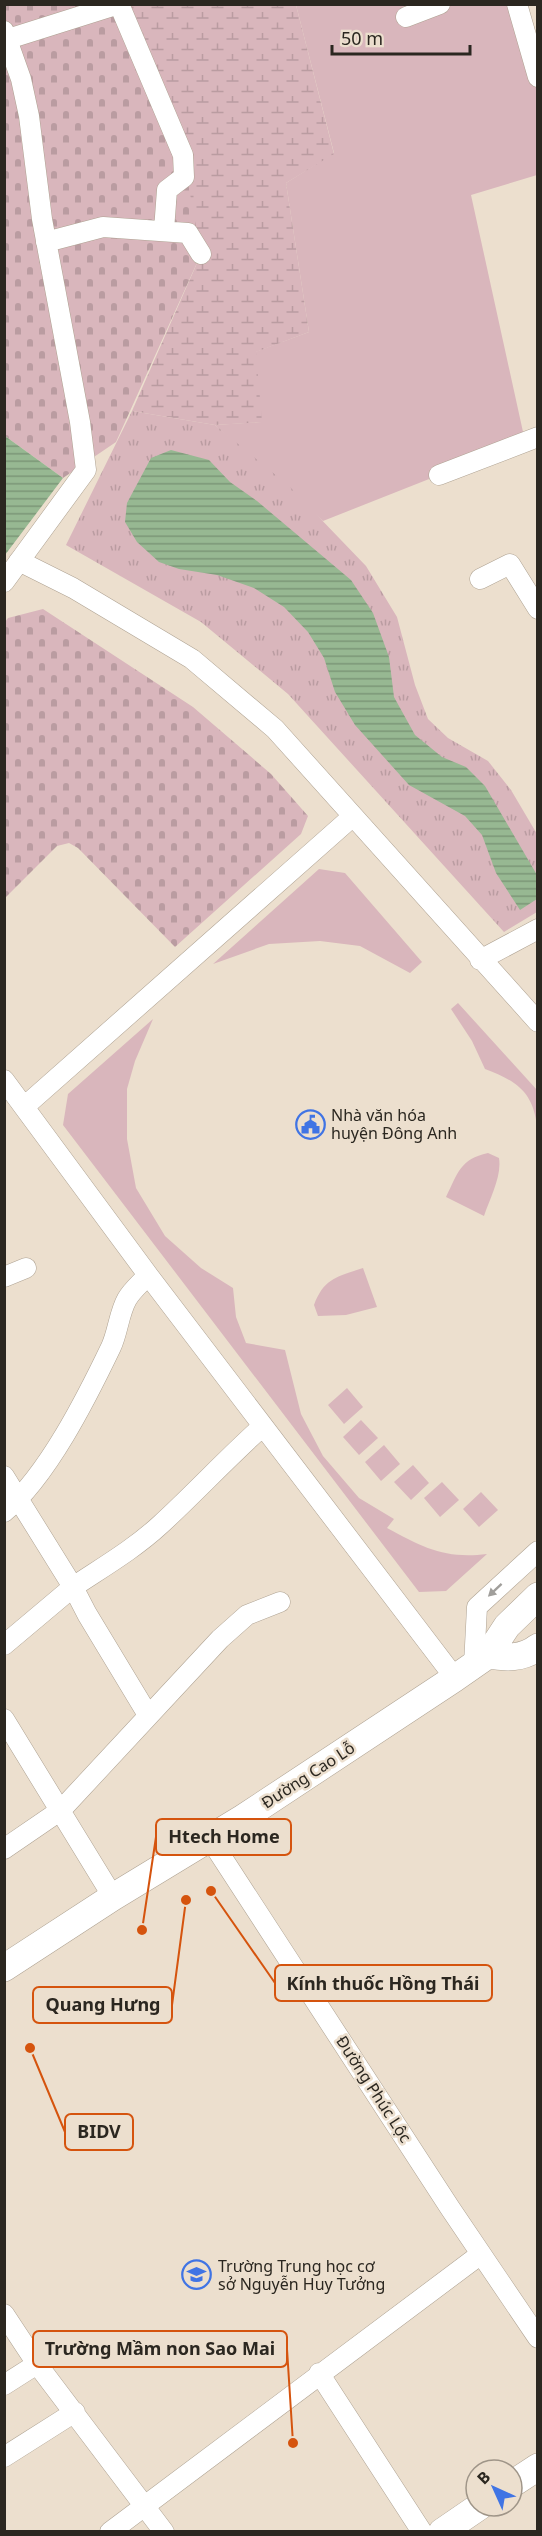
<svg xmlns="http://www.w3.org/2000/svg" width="542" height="2536" font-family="'Noto Sans',sans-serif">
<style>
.green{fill:#d9b6bc}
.wetland{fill:url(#wetland-marsh)}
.cemetery{fill:url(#cemetery-stones)}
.park{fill:url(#park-tufts)}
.water{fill:url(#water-rules)}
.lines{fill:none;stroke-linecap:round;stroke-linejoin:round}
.street-casing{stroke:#aea292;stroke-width:21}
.secondary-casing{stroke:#aea292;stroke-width:28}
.street{stroke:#fff;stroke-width:20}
.secondary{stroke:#fff;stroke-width:27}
.oneway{fill:#a09e9b}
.labels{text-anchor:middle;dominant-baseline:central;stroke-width:5;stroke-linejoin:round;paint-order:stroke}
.poi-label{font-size:16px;fill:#2b2720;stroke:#ecdfce;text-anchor:start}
.street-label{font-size:16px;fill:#2b2720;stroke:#ecdfce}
.leader{fill:none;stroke:#d5540e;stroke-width:2}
.callout-dot{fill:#d5540e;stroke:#ecdfce;stroke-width:2}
.callout{fill:#ecdfce;stroke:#d5540e;stroke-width:2}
.callout-label{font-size:18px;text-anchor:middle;font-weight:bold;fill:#2b2720}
</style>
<defs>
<pattern id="wetland-marsh" width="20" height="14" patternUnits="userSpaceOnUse" patternTransform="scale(1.5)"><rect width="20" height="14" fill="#d9b6bc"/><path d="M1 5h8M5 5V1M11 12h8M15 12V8" fill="none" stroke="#ba9ca1"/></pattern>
<pattern id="cemetery-stones" width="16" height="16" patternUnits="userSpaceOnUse" patternTransform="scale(1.5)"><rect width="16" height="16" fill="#d9b6bc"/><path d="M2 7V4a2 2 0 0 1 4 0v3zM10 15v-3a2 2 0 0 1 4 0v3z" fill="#ba9ca1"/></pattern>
<pattern id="park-tufts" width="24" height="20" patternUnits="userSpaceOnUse" patternTransform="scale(1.5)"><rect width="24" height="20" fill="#d9b6bc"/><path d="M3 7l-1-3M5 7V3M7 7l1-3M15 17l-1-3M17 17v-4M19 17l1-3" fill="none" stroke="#ba9ca1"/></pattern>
<pattern id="water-rules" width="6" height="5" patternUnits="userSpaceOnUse" patternTransform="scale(1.5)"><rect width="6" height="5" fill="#97b892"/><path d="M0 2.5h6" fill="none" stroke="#7b9677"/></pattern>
</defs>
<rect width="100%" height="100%" fill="#ecdfce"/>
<path class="green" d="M296 5H517L537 84V175L471 195 525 441 323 521 215 425 261 422 255 352 309 332 286 183 334 153Z
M319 869 345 873 422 962 410 973 360 946 320 941 269 944 213 964Z
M458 1003 537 1090V1126C533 1092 517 1081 485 1069L472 1041 451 1009Z
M153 1019 135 1061 127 1089V1139L136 1188 165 1236 201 1268 233 1288 236 1317 246 1343 285 1350 301 1414 323 1456 359 1498 394 1519 387 1528C424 1548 445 1559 487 1554L446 1591 419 1592 63 1125 68 1094Z
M488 1153 499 1158C502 1176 490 1198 484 1216L446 1197C458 1173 460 1159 488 1153Z
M363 1268 377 1307 346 1315 318 1316 314 1305C324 1278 337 1277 363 1268Z
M347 1388 363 1407 344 1424 328 1405Z
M361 1420 378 1438 359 1455 343 1437Z
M384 1445 400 1464 381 1481 365 1462Z
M413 1465 429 1483 411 1500 394 1482Z
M442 1482 459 1500 440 1517 424 1498Z
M481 1492 498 1510 479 1527 463 1509Z"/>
<path class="wetland" d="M119 5H296L334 154 286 183 309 332 256 352 262 422 215 425 132 411 201 254Z"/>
<path class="cemetery" d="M5 5H119L183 155 201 254 116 442 63 478 5 436Z
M43 609 193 707 271 774 308 816 301 834 175 947 78 848 69 843 57 846 5 898V622L8 618Z"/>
<path class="park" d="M132 411 215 425 289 486 366 566 397 617 415 685 428 719 448 738 488 761 511 790 537 834V912L504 932 288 694 201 622 66 545Z"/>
<path class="water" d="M5 436 63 478 5 555Z
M171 450 209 460 230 482 257 501 351 580 373 613 389 657 394 697 415 735 442 757 466 767 485 786 537 875V899L520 910 496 873 482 835 465 816 409 785 355 725 335 692 324 658 308 632 284 607 254 588 217 575 179 569 159 562 137 542 125 522 127 503 151 458Z"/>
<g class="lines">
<defs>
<path id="street" d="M517 4 538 77
M406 17 440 4
M4 31 21 79 29 116 42 219 80 422 86 470 4 582
M8 39 119 4 183 155 184 177 167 190 164 230
M46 242 103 227 188 233 201 254
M439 475 538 437
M19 561 73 588 192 659 275 729 538 1022
M480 579 510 564 538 609
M480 960 538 929
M4 1080 148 1275
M24 1107 352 817
M4 1277 26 1268
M4 1476 73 1587 4 1645
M4 1512C47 1477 87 1397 111 1347 118 1332 119 1313 127 1299 132 1290 142 1282 148 1275L455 1678
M474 1665 477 1607 538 1551
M148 1715 87 1614 73 1587C103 1567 134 1549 160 1525 195 1493 227 1458 263 1426
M4 1719 113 1897
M210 1839 450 2208 538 2338
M4 1849 61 1810 220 1639 247 1615 280 1602
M4 2314 37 2364 164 2532
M319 2373 422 2532
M4 2385 37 2364
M4 2457 75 2412
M110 2532 481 2254"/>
<path id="secondary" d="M488 1655C505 1658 523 1659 538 1647
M4 1968 113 1897 243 1818 455 1678 488 1655 507 1626 538 1596
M512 2484 538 2467
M442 2532 480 2506"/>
</defs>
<use href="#street" class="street-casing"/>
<use href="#secondary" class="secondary-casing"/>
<use href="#street" class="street"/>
<use href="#secondary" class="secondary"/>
</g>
<defs><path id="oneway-solid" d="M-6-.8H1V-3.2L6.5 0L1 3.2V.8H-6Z" transform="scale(1.5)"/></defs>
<use class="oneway" href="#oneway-solid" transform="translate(495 1590) rotate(137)"/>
<defs>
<symbol id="civic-ring" viewBox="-11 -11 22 22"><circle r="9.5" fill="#ecdfce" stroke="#4074e4" stroke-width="1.5"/><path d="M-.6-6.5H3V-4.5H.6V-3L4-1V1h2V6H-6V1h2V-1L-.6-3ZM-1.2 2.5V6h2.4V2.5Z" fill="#4074e4"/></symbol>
<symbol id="school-ring" viewBox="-11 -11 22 22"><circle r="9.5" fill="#ecdfce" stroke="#4074e4" stroke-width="1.5"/><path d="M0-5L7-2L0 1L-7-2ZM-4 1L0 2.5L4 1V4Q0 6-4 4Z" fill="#4074e4"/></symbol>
</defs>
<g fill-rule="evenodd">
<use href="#civic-ring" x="294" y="1108" width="33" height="33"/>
<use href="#school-ring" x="180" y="2258" width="33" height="33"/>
</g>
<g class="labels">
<g class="poi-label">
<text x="331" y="1115">Nhà văn hóa<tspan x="331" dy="18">huyện Đông Anh</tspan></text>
<text x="218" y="2266">Trường Trung học cơ<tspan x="218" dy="18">sở Nguyễn Huy Tưởng</tspan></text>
</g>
<g class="street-label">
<text transform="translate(308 1775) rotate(-33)">Đường Cao Lỗ</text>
<text transform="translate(374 2089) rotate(57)">Đường Phúc Lộc</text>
</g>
</g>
<path class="leader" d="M142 1930L156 1837M211 1891L275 1983M186 1900L172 2005M30 2048L65 2132M293 2443L287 2349"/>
<g class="callout-dot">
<circle cx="142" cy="1930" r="6"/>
<circle cx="211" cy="1891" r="6"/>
<circle cx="186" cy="1900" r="6"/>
<circle cx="30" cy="2048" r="6"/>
<circle cx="293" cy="2443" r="6"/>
</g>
<g class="callout">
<rect x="156" y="1819" width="135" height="36" rx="6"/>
<rect x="275" y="1965" width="217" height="36" rx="6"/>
<rect x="33" y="1987" width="139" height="36" rx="6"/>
<rect x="65" y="2114" width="68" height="36" rx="6"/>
<rect x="33" y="2331" width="254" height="36" rx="6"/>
</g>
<g class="callout-label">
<text x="224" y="1843">Htech Home</text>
<text x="383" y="1990">Kính thuốc Hồng Thái</text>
<text x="103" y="2011">Quang Hưng</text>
<text x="99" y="2138">BIDV</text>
<text x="160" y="2355">Trường Mầm non Sao Mai</text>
</g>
<rect width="542" height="2536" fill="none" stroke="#2b2720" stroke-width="12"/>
<g transform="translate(494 2488) rotate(315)"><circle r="28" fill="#ecdfce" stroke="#9f9588" stroke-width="1.5"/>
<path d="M0-4.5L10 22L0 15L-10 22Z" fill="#4074e4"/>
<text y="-9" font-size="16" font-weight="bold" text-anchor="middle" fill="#2b2720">B</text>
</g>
<path d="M332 45v9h138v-9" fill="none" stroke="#2b2720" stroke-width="3"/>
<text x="341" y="45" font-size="18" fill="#2b2720" stroke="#ecdfce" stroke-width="4.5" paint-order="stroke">50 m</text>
</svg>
